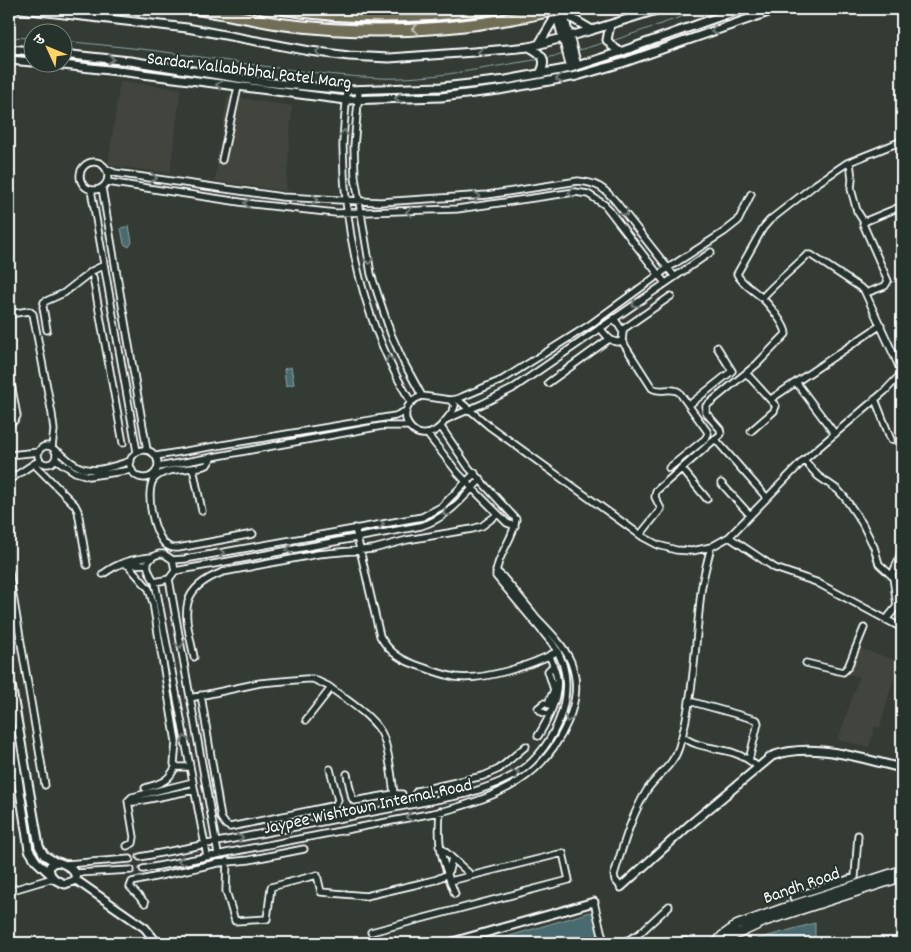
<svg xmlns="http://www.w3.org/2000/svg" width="911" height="952" font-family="Dekko,'Playpen Sans Deva',sans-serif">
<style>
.built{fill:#42453c}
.water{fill:#486b6e;stroke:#91a6a8}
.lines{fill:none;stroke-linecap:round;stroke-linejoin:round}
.stream{stroke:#91a6a8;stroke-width:1}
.minor-casing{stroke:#fff;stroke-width:9}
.tertiary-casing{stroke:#fff;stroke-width:11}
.secondary-casing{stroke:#fff;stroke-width:11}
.trunk-casing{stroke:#fff;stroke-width:14}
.minor{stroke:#26332d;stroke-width:5.5}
.tertiary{stroke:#26332d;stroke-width:7}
.secondary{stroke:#26332d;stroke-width:8}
.trunk{stroke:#716e59;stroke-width:10}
.trunk-bridge-casing{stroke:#fff;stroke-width:14;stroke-linecap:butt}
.trunk-bridge{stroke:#716e59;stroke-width:10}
.oneway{stroke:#bfbeb4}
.oneway2{stroke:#727a76}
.labels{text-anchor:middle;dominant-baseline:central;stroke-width:4;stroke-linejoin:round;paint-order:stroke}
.street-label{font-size:18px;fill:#fff;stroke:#26332d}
</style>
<rect width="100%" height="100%" fill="#333b34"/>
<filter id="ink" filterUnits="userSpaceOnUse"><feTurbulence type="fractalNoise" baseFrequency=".02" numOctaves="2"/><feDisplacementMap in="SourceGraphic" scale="10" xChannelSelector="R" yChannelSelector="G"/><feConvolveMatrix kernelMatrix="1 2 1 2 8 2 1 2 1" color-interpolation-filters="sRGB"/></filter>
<g filter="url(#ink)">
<path class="built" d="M120 81 181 89 170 173 108 165Z
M227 96 292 106 286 191 215 181Z
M859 648 898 661 880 728 875 727 869 747 838 740 859 677 849 674Z"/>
<path class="water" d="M129 226 132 242 129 247 124 244 121 228Z
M291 367 294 384 286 386 284 369Z
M594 911 600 943H486Z
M815 923V943H743Z"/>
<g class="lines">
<path class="stream" d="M9 37 32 38
M62 41C104 45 146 49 187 55 251 64 314 75 379 78 433 80 487 67 541 59
M612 41 704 9
M576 51 606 42
M545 58 565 54"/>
<defs>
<path id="minor" d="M347 90C346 109 343 129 343 147 344 236 365 326 411 402
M359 91 354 147 355 177 371 274 391 334 403 361 422 396
M222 160 238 87
M850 162 852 179 851 189 857 211 864 222
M80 176a14 14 0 1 1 28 0a14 14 0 1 1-28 0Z
M106 169 115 173 282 197 380 202 487 195 578 181C598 183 604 188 616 202L675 277
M107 182 253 204 336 213 457 209 575 192 588 194 605 205 665 283
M102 188 147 450
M91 190 137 452
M93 277 123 443
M866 293 885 286 888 281 863 224 866 221 902 206
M762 298C776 282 792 270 807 255H811L864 290 902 373
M9 314 29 311 33 314 52 414 54 430 52 447
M600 328C606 335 612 345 622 341L623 332 614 318
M47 330 43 307 44 302 64 293 92 271 104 265
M622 330 671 296
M622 341 652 388C661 394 670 386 679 392L707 431 708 434 705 439 669 468
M9 372 17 416 14 421 9 422
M746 373 776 406 774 411 751 431
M796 382 835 434
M548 383 609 339
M422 396 450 400 455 405C454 411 449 416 445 421 419 457 385 409 422 396Z
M457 399 489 426 643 537 658 545 676 550 692 551 711 547 729 537 804 460 885 391 902 373
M771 399 881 325
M875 399 891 440
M450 400 457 399 502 380 591 324 668 268 724 232 738 221 751 194
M689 405 732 371 717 347
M447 419 482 404 512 389 711 252
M428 435 458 473 472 488 507 523 515 526
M716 440 767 498
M38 455a9 9 0 1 1 18 0a9 9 0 1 1-18 0Z
M55 450C62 453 67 460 74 464 91 476 113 466 131 461
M130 464a14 14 0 1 1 28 0a14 14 0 1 1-28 0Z
M9 455 39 452
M156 456 395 416 406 411
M212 457 207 465C191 471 166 466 154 479 144 491 154 542 170 547 172 548 175 548 178 548L253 534
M55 459 75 472 89 476 132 470
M804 460 818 476 838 490 845 498 862 523 874 547 879 564 893 577 897 606
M40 461 35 463 36 466 75 505 78 511 87 565
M158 467 382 426H408
M193 468 202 511
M682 469 707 499
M9 480 35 463
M721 483 750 515
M355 528 380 636C390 654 403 661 422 667 433 671 444 675 455 677 484 681 533 665 558 651
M640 535 661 509 655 497 656 491 721 434 720 429 706 413V406L757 364 786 334C786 325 767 302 760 296 752 289 741 283 737 274L763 228 770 220 816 184 847 163 902 141
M729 537 775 568 816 582 902 628
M159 554H164L173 560 175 571 169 579 155 582C147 570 142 560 159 554Z
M173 560 185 559 422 517 441 507 475 473
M127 565 147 564
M129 566 149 589 153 603 176 742 174 764 178 767H190
M175 571 421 526C447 518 462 499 481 479
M9 572 45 785
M103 574C118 563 132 559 151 557
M892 575 902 551
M169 579 218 854
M155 582 207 856
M886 620 897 606 902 602
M194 657C186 617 174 590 223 572L318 554 373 549 407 540 472 529 482 526 498 514
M806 663 843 672 848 667 864 628
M201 695 221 818 226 825 230 827 332 806 334 807 336 819
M190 698 260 683 306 679H313L328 686C344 698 371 715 381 732 389 746 392 779 394 794L354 801 352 798 347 774
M549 701 554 690 548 671 553 666
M689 701 757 720 758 723 749 760
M549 715 542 712 538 708 544 703 552 706
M306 720 331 688
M538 736C548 720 559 698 557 679 556 671 552 663 550 656
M682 736C696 748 716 747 734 753 743 756 751 761 758 767
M9 767 16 765
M330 769 338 800 334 807
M145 788C161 783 168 782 176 766
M394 794H402L405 805
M128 801 132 797 193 782
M128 801 134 802 194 790
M416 803 415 794 417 791 483 776 499 769 526 746
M440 811C437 848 442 860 455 894
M127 846 133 843 134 837 128 801
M439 846 471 875
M140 857 466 794C487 787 508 781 526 767 560 738 581 682 552 643L496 576C496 556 514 539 516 519L469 468 441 427
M227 861 226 891 235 921 267 919 271 887 317 875 321 892 366 896 435 880 448 874 452 858
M66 864 130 859
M143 869 444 811C500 796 544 778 568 721 576 701 579 683 571 662 563 644 549 631 536 617 525 603 514 590 502 576L496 571
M76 873 131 870
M621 887 615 880 614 875C623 846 631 816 647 790 657 775 674 765 679 747 694 698 695 644 701 592 703 577 707 562 711 547
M9 891 53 878
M793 897 855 877 858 835
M594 902 604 943
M145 903 130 887 132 882 218 863 249 860 304 849
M371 932 569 880 563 853 450 881
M623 943 639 934 669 906
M683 943 685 941"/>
<path id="tertiary" d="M21 9 187 28 310 51 349 56 389 58 474 52 529 47 592 30 660 9
M555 9 571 68
M562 9 577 66
M563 13 592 30
M610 25 607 40 612 46 620 52
M539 44 557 14
M529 47C542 54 548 59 540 74
M9 49 32 51
M62 54 130 61 263 82 347 90 442 87 506 80 571 68 620 52 741 9
M9 60 32 62
M36 62 127 72 346 100 441 97 499 90 577 76 622 63 777 9
M9 673 39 846 44 855 55 862
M9 724 16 765 29 850 36 861 50 874
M58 862C68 865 76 870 76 880L65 884C56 881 47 876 50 866L53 863Z
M76 880 145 928 157 943
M621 887 687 827 772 756C813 741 862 759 902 768
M449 943 594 902"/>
<path id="secondary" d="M716 943 722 936 737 925 784 908 902 870
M725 943 731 937 766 921 902 877"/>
<path id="trunk" d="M195 9C227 13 258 21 289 25 376 36 465 30 550 11
M284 9C352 20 422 18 489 9"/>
</defs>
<use href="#minor" class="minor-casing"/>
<use href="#tertiary" class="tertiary-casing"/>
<use href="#secondary" class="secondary-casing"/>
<use href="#trunk" class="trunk-casing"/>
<use href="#minor" class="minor"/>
<use href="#tertiary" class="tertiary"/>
<use href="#secondary" class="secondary"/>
<use href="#trunk" class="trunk"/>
<defs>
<path id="trunk-bridge" d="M550 11 560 9"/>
</defs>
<use href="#trunk-bridge" class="trunk-bridge-casing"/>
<use href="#trunk-bridge" class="trunk-bridge"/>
</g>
<defs><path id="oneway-chevron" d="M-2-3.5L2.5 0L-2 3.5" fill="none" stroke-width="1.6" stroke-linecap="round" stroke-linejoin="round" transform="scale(1.25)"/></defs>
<use class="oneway" href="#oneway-chevron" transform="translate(415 29) rotate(177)"/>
<g class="oneway2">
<use href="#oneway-chevron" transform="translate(714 31) rotate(161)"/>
<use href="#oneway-chevron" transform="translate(319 52) rotate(-173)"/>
<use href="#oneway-chevron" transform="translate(481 52) rotate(175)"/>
<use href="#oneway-chevron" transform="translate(111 59) rotate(5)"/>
<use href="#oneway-chevron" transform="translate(559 79) rotate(170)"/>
<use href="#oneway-chevron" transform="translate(219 85) rotate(-172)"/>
<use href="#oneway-chevron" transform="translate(398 98) rotate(178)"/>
<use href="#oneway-chevron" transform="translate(344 133) rotate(-86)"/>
<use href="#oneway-chevron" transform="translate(154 178) rotate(8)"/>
<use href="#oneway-chevron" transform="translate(571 193) rotate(175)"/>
<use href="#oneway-chevron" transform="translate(477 196) rotate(-4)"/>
<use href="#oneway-chevron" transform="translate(315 199) rotate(3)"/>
<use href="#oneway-chevron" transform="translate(247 203) rotate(-172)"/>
<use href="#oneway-chevron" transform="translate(409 212) rotate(179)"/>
<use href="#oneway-chevron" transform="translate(625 213) rotate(52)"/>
<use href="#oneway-chevron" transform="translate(369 261) rotate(80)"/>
<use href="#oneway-chevron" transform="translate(635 304) rotate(145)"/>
<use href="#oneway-chevron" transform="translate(389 359) rotate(-113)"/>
<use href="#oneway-chevron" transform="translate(446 513) rotate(142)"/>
<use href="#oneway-chevron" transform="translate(381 524) rotate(-10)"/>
<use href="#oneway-chevron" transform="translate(289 550) rotate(170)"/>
<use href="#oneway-chevron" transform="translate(221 553) rotate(-10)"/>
<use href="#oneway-chevron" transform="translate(180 645) rotate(79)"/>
<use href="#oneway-chevron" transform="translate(568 719) rotate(112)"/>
<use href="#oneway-chevron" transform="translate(185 739) rotate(-101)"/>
<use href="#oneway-chevron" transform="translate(516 773) rotate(-33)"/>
<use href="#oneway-chevron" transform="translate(409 817) rotate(169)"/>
<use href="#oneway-chevron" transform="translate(240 838) rotate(-12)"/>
<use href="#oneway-chevron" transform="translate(181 861) rotate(169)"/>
</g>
</g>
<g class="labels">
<g class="street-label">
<text transform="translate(249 72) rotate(7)">Sardar Vallabhbhai Patel Marg</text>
<text transform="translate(368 808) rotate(-12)">Jaypee Wishtown Internal Road</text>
<text transform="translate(802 887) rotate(-19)">Bandh Road</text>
</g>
</g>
<rect width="911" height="952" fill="none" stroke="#26332d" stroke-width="30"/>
<rect x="15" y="15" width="881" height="922" fill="none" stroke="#fff" stroke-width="2" filter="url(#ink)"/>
<g transform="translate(48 48) rotate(314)"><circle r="24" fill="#26332d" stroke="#7d8581"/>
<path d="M0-4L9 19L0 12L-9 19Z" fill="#ffd166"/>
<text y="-8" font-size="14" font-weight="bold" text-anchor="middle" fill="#ffffff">उ</text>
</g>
</svg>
